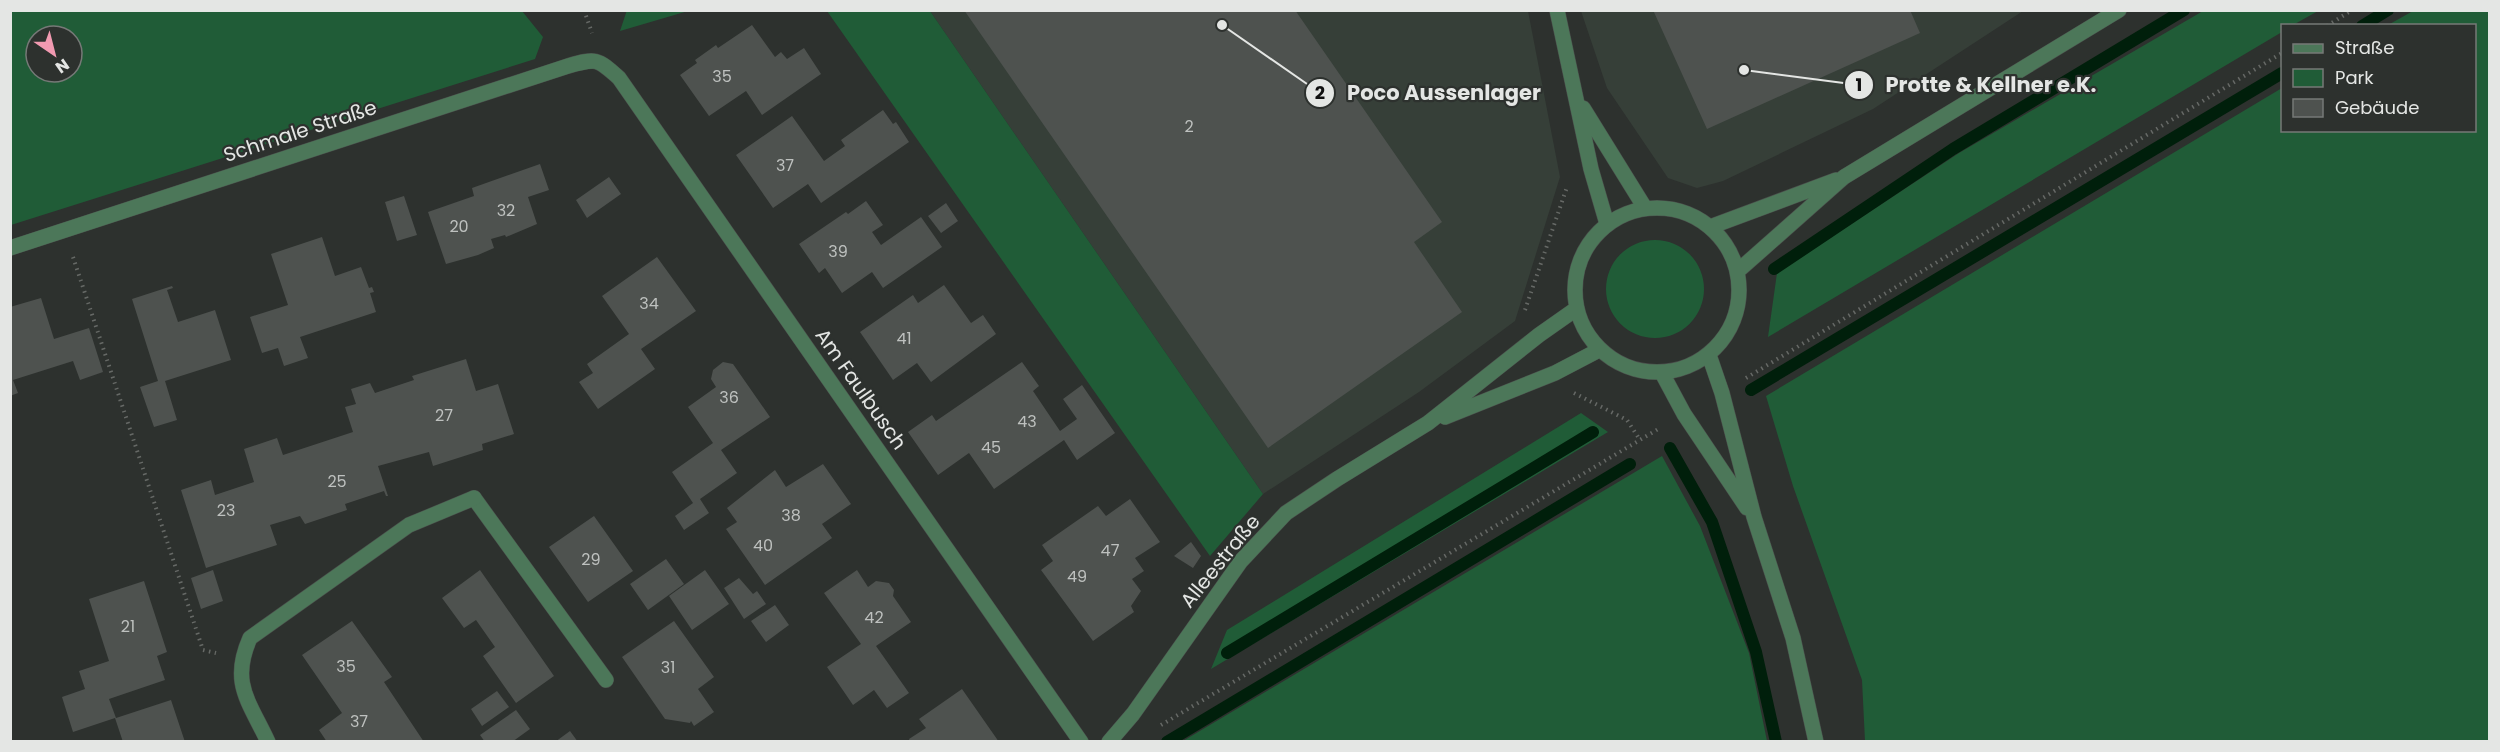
<svg xmlns="http://www.w3.org/2000/svg" width="2500" height="752" font-family="Poppins,sans-serif">
<style>
.built{fill:#363f38}
.green{fill:#205c37;fill-rule:evenodd}
.lines{fill:none;stroke-linecap:round;stroke-linejoin:round}
.stream{stroke:#001f0b;stroke-width:12}
.building{fill:#4e524f}
.service-casing{stroke:#4a4e4b;stroke-width:16}
.minor-casing{stroke:#4a4e4b;stroke-width:16}
.path{stroke:#666966;stroke-width:4;stroke-dasharray:1.5 4.5;stroke-linecap:butt}
.service{stroke:#4c7759;stroke-width:15}
.minor{stroke:#4c7759;stroke-width:15}
.labels{text-anchor:middle;dominant-baseline:central;stroke-width:4.5;stroke-linejoin:round;paint-order:stroke}
.number-label{font-size:16px;fill:#bec1bf}
.street-label{font-size:20px;fill:#e4e6e4;stroke:#2d312e}
.leader{fill:none;stroke:#e4e6e4;stroke-width:2}
.callout-dot{fill:#e4e6e4;stroke:#2d312e;stroke-width:2}
.mark-label{font-size:18px;text-anchor:middle;font-weight:bold;fill:#111}
.callout-label{font-size:21px;text-anchor:middle;font-weight:bold;fill:#e4e6e4;stroke:#2d312e;stroke-width:4.5;stroke-linejoin:round;paint-order:stroke}
</style>
<rect width="100%" height="100%" fill="#2d312e"/>
<path class="built" d="M930 11H1528L1560 177 1515 321 1419 392 1263 494Z
M1581 11H2023L1873 109 1723 181 1697 188 1668 178 1607 88Z"/>
<path class="green" d="M11 10 522 11 543 37 535 59 11 225ZM36 36H72V72H36Z
M627 10H688V11L620 31Z
M827 11H930L1263 494 1210 556Z
M2203 11H2318L2293 25 2282 26V32L1768 337 1777 273 1959 153Z
M2413 11H2489V741H1865L1862 680 1793 486 1766 396 2282 88V130H2474V26L2388 25Z
M1606 289a49 49 0 1 1 98 0a49 49 0 1 1-98 0Z
M1581 413 1608 432 1211 669 1227 630Z
M1662 456 1700 526 1749 653 1767 741H1183Z"/>
<g class="lines">
<path class="stream" d="M2362 26 2388 10
M1774 269 1953 149 2184 10
M1751 390 2282 73
M1670 448 1712 522 1756 652 1776 742
M1227 653 1593 432
M1167 742 1630 464"/>
</g>
<path class="building" d="M964 10H1295L1442 222 1414 242 1462 312 1268 448Z
M1653 10H1910L1920 33 1707 129Z
M752 25 775 57 781 52 787 59 804 48 821 74 762 115 746 91 709 116 680 75 697 63 695 60 716 45 718 48Z
M883 110 893 124 896 122 909 142 821 203 808 184 773 208 736 155 792 116 824 161 845 146 841 140Z
M540 164 549 190 528 197 537 224 506 237 505 235 491 239 494 248 478 255 446 264 428 212 474 196 472 188Z
M609 177 621 194 587 218 576 200Z
M404 196 417 235 397 241 385 202Z
M866 201 883 225 872 232 881 245 921 217 942 247 883 288 872 272 842 293 825 268 819 273 799 244 846 212 848 214Z
M946 203 958 221 941 233 928 216Z
M322 237 335 276 361 267 369 288 372 287 374 292 370 293 376 312 300 337 308 358 284 366 278 348 262 353 250 317 288 305 271 254Z
M657 257 696 311 641 349 655 369 598 409 579 382 593 373 587 364 629 334 602 296Z
M944 285 971 323 983 315 996 334 931 382 917 363 893 380 860 332 913 295 918 303Z
M172 286 173 288 167 290 178 322 215 310 231 360 165 381 177 420 154 427 140 387 158 381 132 299Z
M41 298 54 339 89 328 103 372 80 380 73 361 13 380 18 393 10 396V307Z
M466 359 476 391 498 384 514 434 482 444 483 450 433 466 429 452 378 466 388 496H386L384 491 345 504 347 510 305 524 300 516 270 525 277 545 206 568 181 490 211 480 215 495 254 482 244 449 277 438 283 455 353 432 345 407 356 404 351 389 370 383 375 393 414 380 412 376Z
M723 362 733 364 770 417 721 450 737 473 700 499 709 513 684 530 675 516 693 503 672 472 713 443 688 407 716 387 711 379 713 370Z
M1022 362 1039 386 1033 391 1060 431 1077 419 1063 399 1082 385 1115 433 1077 460 1064 440 994 489 969 453 938 475 908 432 932 415 936 421Z
M823 464 851 504 822 524 832 538 765 585 726 529 737 522 727 508 775 470 786 487Z
M1130 499 1160 542 1135 558 1144 571 1132 579 1141 591 1131 606 1134 612 1093 641 1041 570 1053 561 1042 545 1098 506 1106 516Z
M594 516 633 571 588 602 549 547Z
M1191 542 1201 556 1193 568 1174 556Z
M666 559 684 584 648 610 630 584Z
M213 570 223 601 201 609 191 578Z
M480 570 554 676 516 703 483 656 495 647 476 620 464 628 442 598Z
M705 570 729 604 692 630 669 596Z
M857 570 868 587 876 581 889 583 894 590 893 596 911 622 876 646 909 693 887 708 874 690 853 705 827 667 861 644 824 593Z
M739 578 753 594 757 591 766 604 744 619 724 588Z
M144 581 167 652 157 656 165 680 109 699 116 718 171 700 185 742H123L115 718 73 732 62 697 85 689 79 671 109 661 89 599Z
M775 605 789 625 766 642 751 621Z
M352 621 392 677 384 682 424 742H327L319 730 342 713 302 655Z
M674 621 714 677 698 689 714 712 694 726 691 721 690 723 665 719 622 657Z
M962 689 999 742H910L909 739 926 728 919 719Z
M497 691 509 707 482 726 471 709Z
M516 710 530 729 512 742H485L480 735Z
M570 731 578 742H555Z"/>
<g class="lines">
<defs>
<path id="service" d="M474 498 606 680"/>
<path id="minor" d="M1557 10 1591 169 1607 224
M1583 108 1645 208
M1575 290a82 82 0 1 1 164 0a82 82 0 1 1-164 0Z
M1710 227 1836 180
M10 248 568 66C596 58 597 58 619 78L1081 742
M1739 270 1844 177 2119 10
M1709 355 1722 393 1754 517 1793 638 1816 742
M1662 373 1684 414 1747 508
M1445 417 1555 373 1599 350
M268 742C249 701 230 683 250 638L409 525 474 498
M1109 742 1133 714 1241 561 1286 513 1337 479 1428 423 1539 335 1576 309"/>
</defs>
<use href="#service" class="service-casing"/>
<use href="#minor" class="minor-casing"/>
<path class="path" d="M584 10 592 33
M2327 26 2352 10
M73 257 203 650 216 653
M1525 310 1567 187
M1746 378 2282 53
M1574 393 1627 420 1640 440
M1161 725 1660 428"/>
<use href="#service" class="service"/>
<use href="#minor" class="minor"/>
</g>
<g class="labels">
<g class="number-label">
<text x="722" y="76">35</text>
<text x="1189" y="126">2</text>
<text x="785" y="165">37</text>
<text x="506" y="210">32</text>
<text x="459" y="226">20</text>
<text x="838" y="251">39</text>
<text x="649" y="303">34</text>
<text x="904" y="338">41</text>
<text x="729" y="397">36</text>
<text x="444" y="415">27</text>
<text x="1027" y="421">43</text>
<text x="991" y="447">45</text>
<text x="337" y="481">25</text>
<text x="226" y="510">23</text>
<text x="791" y="515">38</text>
<text x="763" y="545">40</text>
<text x="1110" y="550">47</text>
<text x="591" y="559">29</text>
<text x="1077" y="576">49</text>
<text x="874" y="617">42</text>
<text x="128" y="626">21</text>
<text x="346" y="666">35</text>
<text x="668" y="667">31</text>
<text x="359" y="721">37</text>
</g>
<g class="street-label">
<text transform="translate(300 131) rotate(-18)">Schmale Straße</text>
<text transform="translate(861 389) rotate(55)">Am Faulbusch</text>
<text transform="translate(1220 561) rotate(-51)">Alleestraße</text>
</g>
</g>
<path class="leader" d="M1744 70L1859 85M1222 25L1320 93"/>
<g class="callout-dot">
<circle cx="1744" cy="70" r="6"/>
<circle cx="1222" cy="25" r="6"/>
<circle cx="1859" cy="85" r="15"/>
<circle cx="1320" cy="93" r="15"/>
</g>
<g class="mark-label">
<text x="1859" y="91">1</text>
<text x="1320" y="99">2</text>
</g>
<g class="callout-label">
<text x="1991" y="92">Protte &amp; Kellner e.K.</text>
<text x="1444" y="100">Poco Aussenlager</text>
</g>
<rect width="2500" height="752" fill="none" stroke="#e4e6e4" stroke-width="24"/>
<rect x="2281" y="24" width="195" height="108" fill="#2d312e" stroke="#767977" stroke-width="1.5"/>
<rect x="2293" y="44" width="30" height="9" fill="#4c7759" stroke="#767977" stroke-width="1.5"/>
<text x="2335" y="54" font-size="18" fill="#e4e6e4">Straße</text>
<rect x="2293" y="69" width="30" height="18" fill="#205c37" stroke="#767977" stroke-width="1.5"/>
<text x="2335" y="84" font-size="18" fill="#e4e6e4">Park</text>
<rect x="2293" y="99" width="30" height="18" fill="#4e524f" stroke="#767977" stroke-width="1.5"/>
<text x="2335" y="114" font-size="18" fill="#e4e6e4">Gebäude</text>
<g transform="translate(54 54) rotate(145)"><circle r="28" fill="#2d312e" stroke="#767977" stroke-width="1.5"/>
<path d="M0-4.5L10 22L0 15L-10 22Z" fill="#f19ab1"/>
<text y="-9" font-size="16" font-weight="bold" text-anchor="middle" fill="#e4e6e4">N</text>
</g>
</svg>
